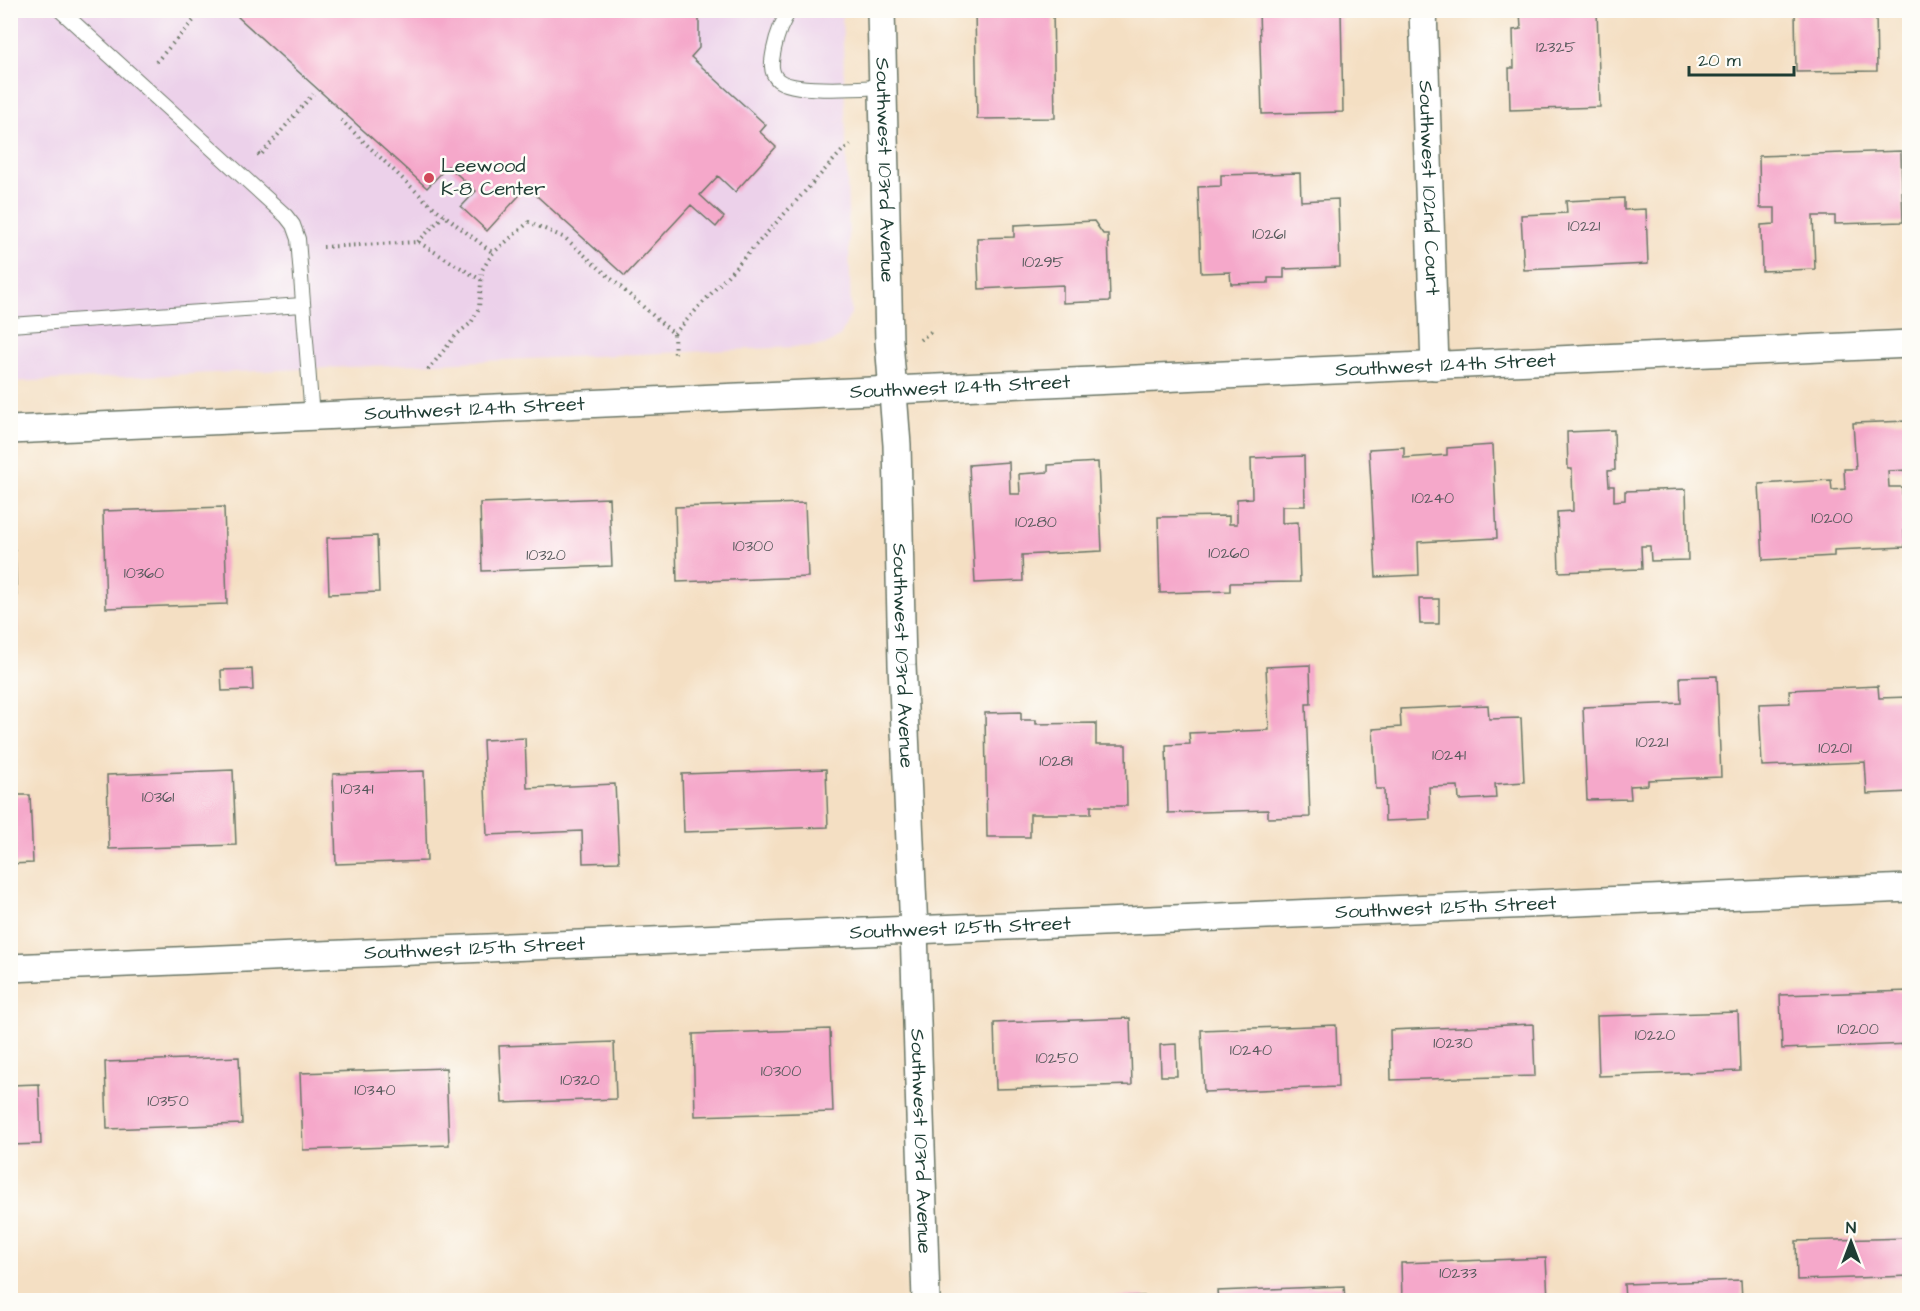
<svg xmlns="http://www.w3.org/2000/svg" width="1920" height="1311" font-family="'Architects Daughter',sans-serif">
<style>
.built{fill:#ecd1ea}
.building{fill:#f5a8ca}
.lines{fill:none;stroke-linecap:round;stroke-linejoin:round}
.service-casing{stroke:#6a7666;stroke-width:16}
.minor-casing{stroke:#6a7666;stroke-width:30}
.path{stroke:#6a7666;stroke-width:4;stroke-dasharray:1.5 4.5;stroke-linecap:butt}
.service{stroke:#fff;stroke-width:14}
.minor{stroke:#fff;stroke-width:27}
.poi-dot{fill:#d1495b;stroke:#fdfcf7;stroke-width:2}
.labels{text-anchor:middle;dominant-baseline:central;stroke-width:5;stroke-linejoin:round;paint-order:stroke}
.number-label{font-size:16px;fill:#54585a}
.poi-label{font-size:20px;fill:#1f3d34;stroke:#fdfcf7;text-anchor:start}
.street-label{font-size:20px;fill:#1f3d34;stroke:#fdfcf7}
</style>
<rect width="100%" height="100%" fill="#fdfcf7"/>
<filter id="ink" filterUnits="userSpaceOnUse"><feTurbulence type="fractalNoise" baseFrequency=".0167" numOctaves="2"/><feDisplacementMap in="SourceGraphic" scale="12" xChannelSelector="R" yChannelSelector="G"/><feConvolveMatrix kernelMatrix="1 2 1 2 8 2 1 2 1" color-interpolation-filters="sRGB"/></filter>
<filter id="wash" filterUnits="userSpaceOnUse"><feTurbulence type="fractalNoise" baseFrequency=".008" numOctaves="4" result="noise"/><feDisplacementMap in="SourceGraphic" scale="24" xChannelSelector="R" yChannelSelector="G"/><feGaussianBlur stdDeviation="1.35" result="paint"/><feColorMatrix in="noise" values="0 0 0 0 0 0 0 0 0 0 0 0 0 0 0 0 0 1.4 0 .05"/><feComposite in="paint" operator="in"/></filter>
<g filter="url(#wash)">
<rect width="100%" height="100%" fill="#f4dfc3"/>
<path class="built" d="M10 11H842L851 313 840 336 830 343 819 346 11 382Z"/>
<g id="blocks">
<path class="building" d="M244 10H701L699 13V48L691 57 766 125 760 132 776 147 735 192 718 176 700 195 724 217 716 227 691 205 625 276 527 187 487 231 461 207 476 191 448 166 427 188 238 17Z
M975 10H1053L1055 118 977 119Z
M1259 10H1341L1343 112 1262 114Z
M1520 10H1597L1600 107 1510 110 1509 68H1514L1513 30 1521 29Z
M1795 10H1876L1877 71 1796 72Z
M1901 151 1903 222 1835 224V216H1813L1815 269 1762 271 1761 225 1775 224V208H1760L1759 156Z
M1300 173 1301 201 1338 199 1340 267 1284 269V278H1268V283L1231 284 1230 272 1201 273 1198 187 1221 186V175Z
M1624 198V210L1646 209 1648 264 1524 270 1521 215 1567 213 1566 201Z
M1094 221 1103 234H1108L1110 301 1063 303V285L979 289 977 238 1014 237V225Z
M1908 421 1910 470 1888 471 1889 487H1902L1905 547 1834 550V556L1763 560 1759 484 1831 480 1832 490 1845 489 1844 469H1856L1853 423Z
M1614 430 1615 470 1608 471 1609 486H1614V501L1625 500V491L1686 489 1688 560 1651 561 1650 546H1641L1642 569 1559 572 1557 512 1573 511 1572 469H1568L1567 432Z
M1493 445 1497 538 1418 542 1419 575 1376 577 1369 449 1404 447V458L1447 455V448Z
M1304 456 1305 506H1282V523L1298 522 1300 582 1230 583V591L1160 593 1158 517 1229 516V524H1237V499L1252 498 1251 458Z
M1009 462 1010 494H1020L1019 474 1048 472V465L1098 462 1102 551 1022 555 1023 581 975 583 969 465Z
M609 498 612 566 482 571 480 503Z
M805 503 808 577 677 582 675 507Z
M224 507 227 604 106 608 103 511Z
M377 536 379 592 329 594 327 538Z
M10 550H15L18 634H10Z
M1419 599H1439V624H1420Z
M1310 665 1311 704H1306L1310 817 1268 818V810L1168 813 1166 745 1190 744 1189 733 1269 730 1266 667Z
M252 669 253 690 222 691 221 670Z
M1717 676 1721 777 1648 780V785L1630 786 1631 799 1587 800 1583 707 1681 703 1680 677Z
M1878 686 1879 698 1908 697 1910 792 1867 794 1865 762 1762 766 1759 704 1790 703 1789 690Z
M1488 705 1489 719 1521 718 1524 782 1495 784 1496 798 1459 800 1458 786 1429 787 1430 819 1385 821 1384 789H1376L1373 729 1401 727 1400 709Z
M1021 712V720H1036V724L1096 723V745H1126L1127 806H1091V814H1030V837H987L985 713Z
M525 738 527 788 615 784 619 862 583 863 582 831 487 835 483 740Z
M826 769 828 827 684 832 682 774Z
M233 770 236 845 109 849 107 775Z
M424 771 427 861 336 864 333 774Z
M10 795H30L33 863 10 864Z
M1910 991V1044L1782 1049 1780 995Z
M1738 1012 1740 1071 1599 1076 1597 1016Z
M1130 1018 1132 1085 996 1089 994 1023Z
M1533 1024 1535 1076 1391 1080 1390 1030Z
M1336 1025 1338 1087 1204 1092 1201 1030Z
M830 1029 833 1112 695 1116 693 1034Z
M614 1042 616 1099 502 1103 499 1046Z
M1176 1044 1177 1076H1161L1160 1045Z
M239 1057 242 1124 107 1129 105 1062Z
M446 1068 449 1145 303 1150 300 1073Z
M39 1084 41 1144 10 1145V1085Z
M1910 1238V1276L1797 1280 1796 1241Z
M1546 1258 1548 1300H1402L1401 1263Z
M1741 1280 1742 1300H1625L1624 1284Z
M1344 1286 1345 1300H1218L1217 1291Z
M1144 1296V1300H1061V1299Z"/>
</g>
</g>
<g filter="url(#ink)">
<use href="#blocks" fill-opacity="0" stroke="#6a7666" stroke-width="1.5"/>
<g class="lines">
<defs>
<path id="service" d="M60 10 286 216 293 225 298 239 312 417
M790 10C781 23 777 34 774 49 772 59 769 72 778 80 793 93 862 88 883 87
M10 325 302 305"/>
<g id="minor">
<path id="s1" d="M881 10 889 341 897 445 902 665 914 930 926 1300"/>
<path id="s2" d="M1423 10 1435 366"/>
<path id="s3" d="M10 430 1910 344"/>
<path id="s4" d="M10 968 1910 888"/>
</g>
</defs>
<use href="#service" class="service-casing"/>
<use href="#minor" class="minor-casing"/>
<path class="path" d="M156 62 203 10
M341 120 427 202 493 253
M258 154 260 156 313 94
M418 242 444 215
M323 247 418 242 481 280
M674 334 675 358
M920 340 933 330
M428 370 457 334 471 323 479 308 482 270 493 253 529 222 565 238 674 334 843 150 851 145"/>
<use href="#service" class="service"/>
<use href="#minor" class="minor"/>
</g>
</g>
<circle class="poi-dot" cx="429" cy="178" r="6"/>
<g class="labels">
<g class="number-label">
<text x="1556" y="47">12325</text>
<text x="1584" y="226">10221</text>
<text x="1269" y="234">10261</text>
<text x="1043" y="262">10295</text>
<text x="1433" y="498">10240</text>
<text x="1832" y="518">10200</text>
<text x="1036" y="522">10280</text>
<text x="753" y="546">10300</text>
<text x="1229" y="553">10260</text>
<text x="546" y="555">10320</text>
<text x="144" y="573">10360</text>
<text x="1652" y="742">10221</text>
<text x="1835" y="748">10201</text>
<text x="1449" y="755">10241</text>
<text x="1056" y="761">10281</text>
<text x="357" y="789">10341</text>
<text x="158" y="797">10361</text>
<text x="1858" y="1029">10200</text>
<text x="1655" y="1035">10220</text>
<text x="1453" y="1043">10230</text>
<text x="1251" y="1050">10240</text>
<text x="1057" y="1058">10250</text>
<text x="781" y="1071">10300</text>
<text x="580" y="1080">10320</text>
<text x="375" y="1090">10340</text>
<text x="168" y="1101">10350</text>
<text x="1458" y="1273">10233</text>
</g>
<g class="poi-label">
<text x="441" y="166">Leewood<tspan x="441" dy="23">K-8 Center</tspan></text>
</g>
<g class="street-label">
<text stroke="none"><textPath href="#s1" startOffset="160">Southwest 103rd Avenue</textPath></text>
<text stroke="none"><textPath href="#s2" startOffset="178">Southwest 102nd Court</textPath></text>
<text stroke="none"><textPath href="#s3" startOffset="1437">Southwest 124th Street</textPath></text>
<text stroke="none"><textPath href="#s3" startOffset="951">Southwest 124th Street</textPath></text>
<text stroke="none"><textPath href="#s3" startOffset="465">Southwest 124th Street</textPath></text>
<text stroke="none"><textPath href="#s1" startOffset="646">Southwest 103rd Avenue</textPath></text>
<text stroke="none"><textPath href="#s4" startOffset="1437">Southwest 125th Street</textPath></text>
<text stroke="none"><textPath href="#s4" startOffset="951">Southwest 125th Street</textPath></text>
<text stroke="none"><textPath href="#s4" startOffset="465">Southwest 125th Street</textPath></text>
<text stroke="none"><textPath href="#s1" startOffset="1132">Southwest 103rd Avenue</textPath></text>
</g>
</g>
<rect width="1920" height="1311" fill="none" stroke="#fdfcf7" stroke-width="36"/>
<g transform="translate(1851 1242)" stroke="#fdfcf7" stroke-width="4.5" paint-order="stroke">
<path d="M0-4.5L10 22L0 15L-10 22Z" fill="#1f3d34"/>
<text y="-9" font-size="16" font-weight="bold" text-anchor="middle" fill="#1f3d34">N</text>
</g>
<path d="M1689 66v9h105v-9" fill="none" stroke="#1f3d34" stroke-width="3"/>
<text x="1698" y="66" font-size="18" fill="#1f3d34" stroke="#fdfcf7" stroke-width="4.5" paint-order="stroke">20 m</text>
</svg>
